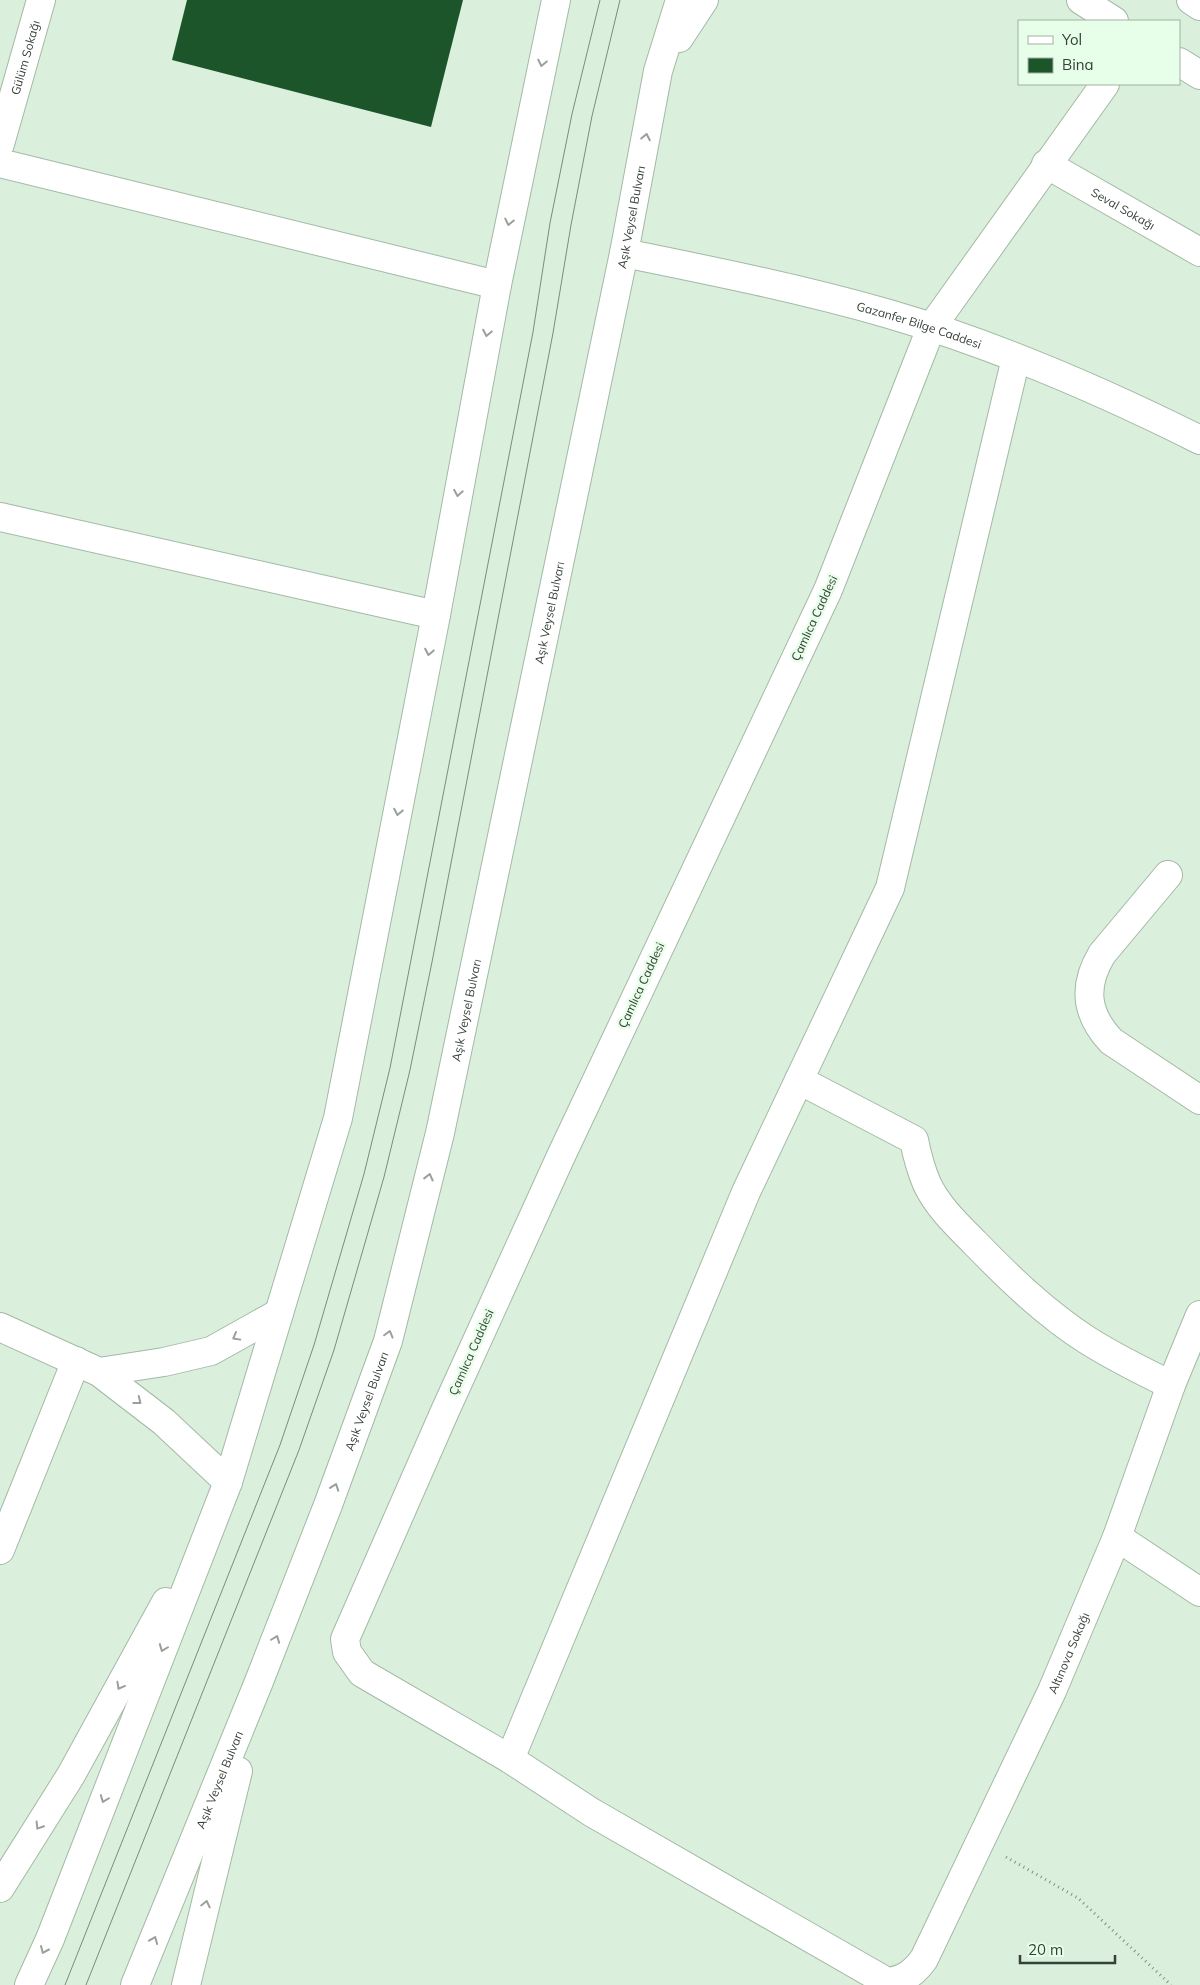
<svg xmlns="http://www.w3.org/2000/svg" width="1200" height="1985" font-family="Mulish,sans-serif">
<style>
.building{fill:#1d552a}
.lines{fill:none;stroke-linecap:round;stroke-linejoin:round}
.minor-casing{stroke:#a3b9a5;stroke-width:30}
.major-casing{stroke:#a3b9a5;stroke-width:30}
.path{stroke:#829184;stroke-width:3;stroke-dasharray:1 4;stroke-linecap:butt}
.minor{stroke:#fff;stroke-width:28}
.major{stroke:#fff;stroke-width:28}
.tram{stroke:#7c8b7d;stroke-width:1}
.oneway{stroke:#9ba09c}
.labels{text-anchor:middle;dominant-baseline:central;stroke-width:5;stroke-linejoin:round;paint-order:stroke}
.street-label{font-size:12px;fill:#374038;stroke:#e7fee9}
</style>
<rect width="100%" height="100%" fill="#daf0dc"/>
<path class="building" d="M187 0H463L431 127 172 60Z"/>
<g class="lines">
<defs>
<g id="minor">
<path id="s1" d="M1105 84 931 328 828 590 561 1156 445 1411 345 1639 347 1652 362 1673 510 1759 591 1812 887 1982C904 1980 914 1973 924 1959L1052 1691 1117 1537 1171 1385 1200 1315"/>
<path id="s2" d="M0 144 41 0"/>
<path id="s3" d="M1046 164 1200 252"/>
<path id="s4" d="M624 253C713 271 802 289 889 314 996 345 1100 390 1200 440"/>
<path d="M0 517 436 615"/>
<path d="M1168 875 1102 954C1082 987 1086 1014 1111 1041L1200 1100"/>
<path d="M799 1080 914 1140C917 1155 921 1170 927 1184 938 1207 957 1225 975 1243 1009 1278 1045 1313 1087 1340 1114 1357 1142 1371 1171 1385"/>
<path d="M0 1327 99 1372 164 1422 228 1482"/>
<path d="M99 1372 164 1362 211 1351 279 1313"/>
<path d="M1117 1537 1200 1592"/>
<path d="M0 1550 76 1361"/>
<path d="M510 1759 746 1192 890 888 1016 358"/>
</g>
<g id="major">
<path d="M1081 0 1114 21"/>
<path d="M1191 0 1200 6"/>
<path d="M679 38 704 0"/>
<path d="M1179 62 1200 75"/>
<path d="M0 163 497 285"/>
<path d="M0 1888 71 1775 166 1602"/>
<path d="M29 1985 50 1939 228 1482 338 1118 436 615 497 285 556 0"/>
<path id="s5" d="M135 1985 258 1684 328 1505 388 1341 440 1133 624 253 658 71 680 0"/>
<path d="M186 1985 238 1771"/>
</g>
</defs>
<use href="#minor" class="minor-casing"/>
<use href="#major" class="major-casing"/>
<path class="path" d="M1006 1857 1078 1898 1171 1985"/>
<use href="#minor" class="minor"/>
<use href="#major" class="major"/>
<path class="tram" d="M65 1985 280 1445 314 1345 364 1174 390 1068 411 960 533 332 550 223 572 114 600 0
M86 1985 299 1450 334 1350 384 1177 410 1070 432 962 553 333 571 225 592 116 620 0"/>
</g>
<defs><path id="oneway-chevron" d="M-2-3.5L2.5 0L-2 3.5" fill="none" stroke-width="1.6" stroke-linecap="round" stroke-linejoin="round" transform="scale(1.25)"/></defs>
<g class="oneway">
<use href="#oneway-chevron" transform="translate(542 63) rotate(102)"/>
<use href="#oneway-chevron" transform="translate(646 137) rotate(-79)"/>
<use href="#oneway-chevron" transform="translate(509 222) rotate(102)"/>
<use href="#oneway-chevron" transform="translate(487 333) rotate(101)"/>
<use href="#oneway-chevron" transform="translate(458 493) rotate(100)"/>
<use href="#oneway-chevron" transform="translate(429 652) rotate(101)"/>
<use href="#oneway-chevron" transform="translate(398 812) rotate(101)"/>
<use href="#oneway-chevron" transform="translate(429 1177) rotate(-76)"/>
<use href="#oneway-chevron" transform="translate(389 1334) rotate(-75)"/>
<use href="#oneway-chevron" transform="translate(236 1337) rotate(151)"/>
<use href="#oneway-chevron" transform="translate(138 1401) rotate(38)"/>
<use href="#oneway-chevron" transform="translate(335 1487) rotate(-70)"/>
<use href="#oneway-chevron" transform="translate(276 1639) rotate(-69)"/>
<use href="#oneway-chevron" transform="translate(163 1648) rotate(111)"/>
<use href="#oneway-chevron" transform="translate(120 1686) rotate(119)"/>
<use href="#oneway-chevron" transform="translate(104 1799) rotate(111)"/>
<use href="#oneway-chevron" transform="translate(39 1826) rotate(122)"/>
<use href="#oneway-chevron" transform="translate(206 1904) rotate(-77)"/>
<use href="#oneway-chevron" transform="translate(154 1940) rotate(-68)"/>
<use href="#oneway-chevron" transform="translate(44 1950) rotate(114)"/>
</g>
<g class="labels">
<g class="street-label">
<text stroke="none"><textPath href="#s2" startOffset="90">Gülüm Sokağı</textPath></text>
<text stroke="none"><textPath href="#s3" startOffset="89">Seval Sokağı</textPath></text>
<text stroke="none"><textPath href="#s5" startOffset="1842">Aşık Veysel Bulvarı</textPath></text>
<text stroke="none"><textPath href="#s4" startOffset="304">Gazanfer Bilge Caddesi</textPath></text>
<text stroke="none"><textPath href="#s5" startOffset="1438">Aşık Veysel Bulvarı</textPath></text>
<text transform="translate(814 618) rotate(-65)">Çamlıca Caddesi</text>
<text transform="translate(641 985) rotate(-65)">Çamlıca Caddesi</text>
<text stroke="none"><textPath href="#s5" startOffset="1032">Aşık Veysel Bulvarı</textPath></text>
<text transform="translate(471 1352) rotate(-66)">Çamlıca Caddesi</text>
<text stroke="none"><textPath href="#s5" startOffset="628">Aşık Veysel Bulvarı</textPath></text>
<text stroke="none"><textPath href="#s1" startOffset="2768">Altınova Sokağı</textPath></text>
<text stroke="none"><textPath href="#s5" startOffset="222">Aşık Veysel Bulvarı</textPath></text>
</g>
</g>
<rect x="1018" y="20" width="162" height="65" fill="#e7fee9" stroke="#a1b2a2"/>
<rect x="1028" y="36" width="25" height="8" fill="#ffffff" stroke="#a1b2a2"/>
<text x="1062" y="45" font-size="15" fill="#374038">Yol</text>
<rect x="1028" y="58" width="25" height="15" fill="#1d552a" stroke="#a1b2a2"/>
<text x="1062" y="70" font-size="15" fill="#374038">Bina</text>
<path d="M1020 1955v8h95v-8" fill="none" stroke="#374038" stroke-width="2.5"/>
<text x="1028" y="1955" font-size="15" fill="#374038" stroke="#e7fee9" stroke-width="4" paint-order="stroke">20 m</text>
</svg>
